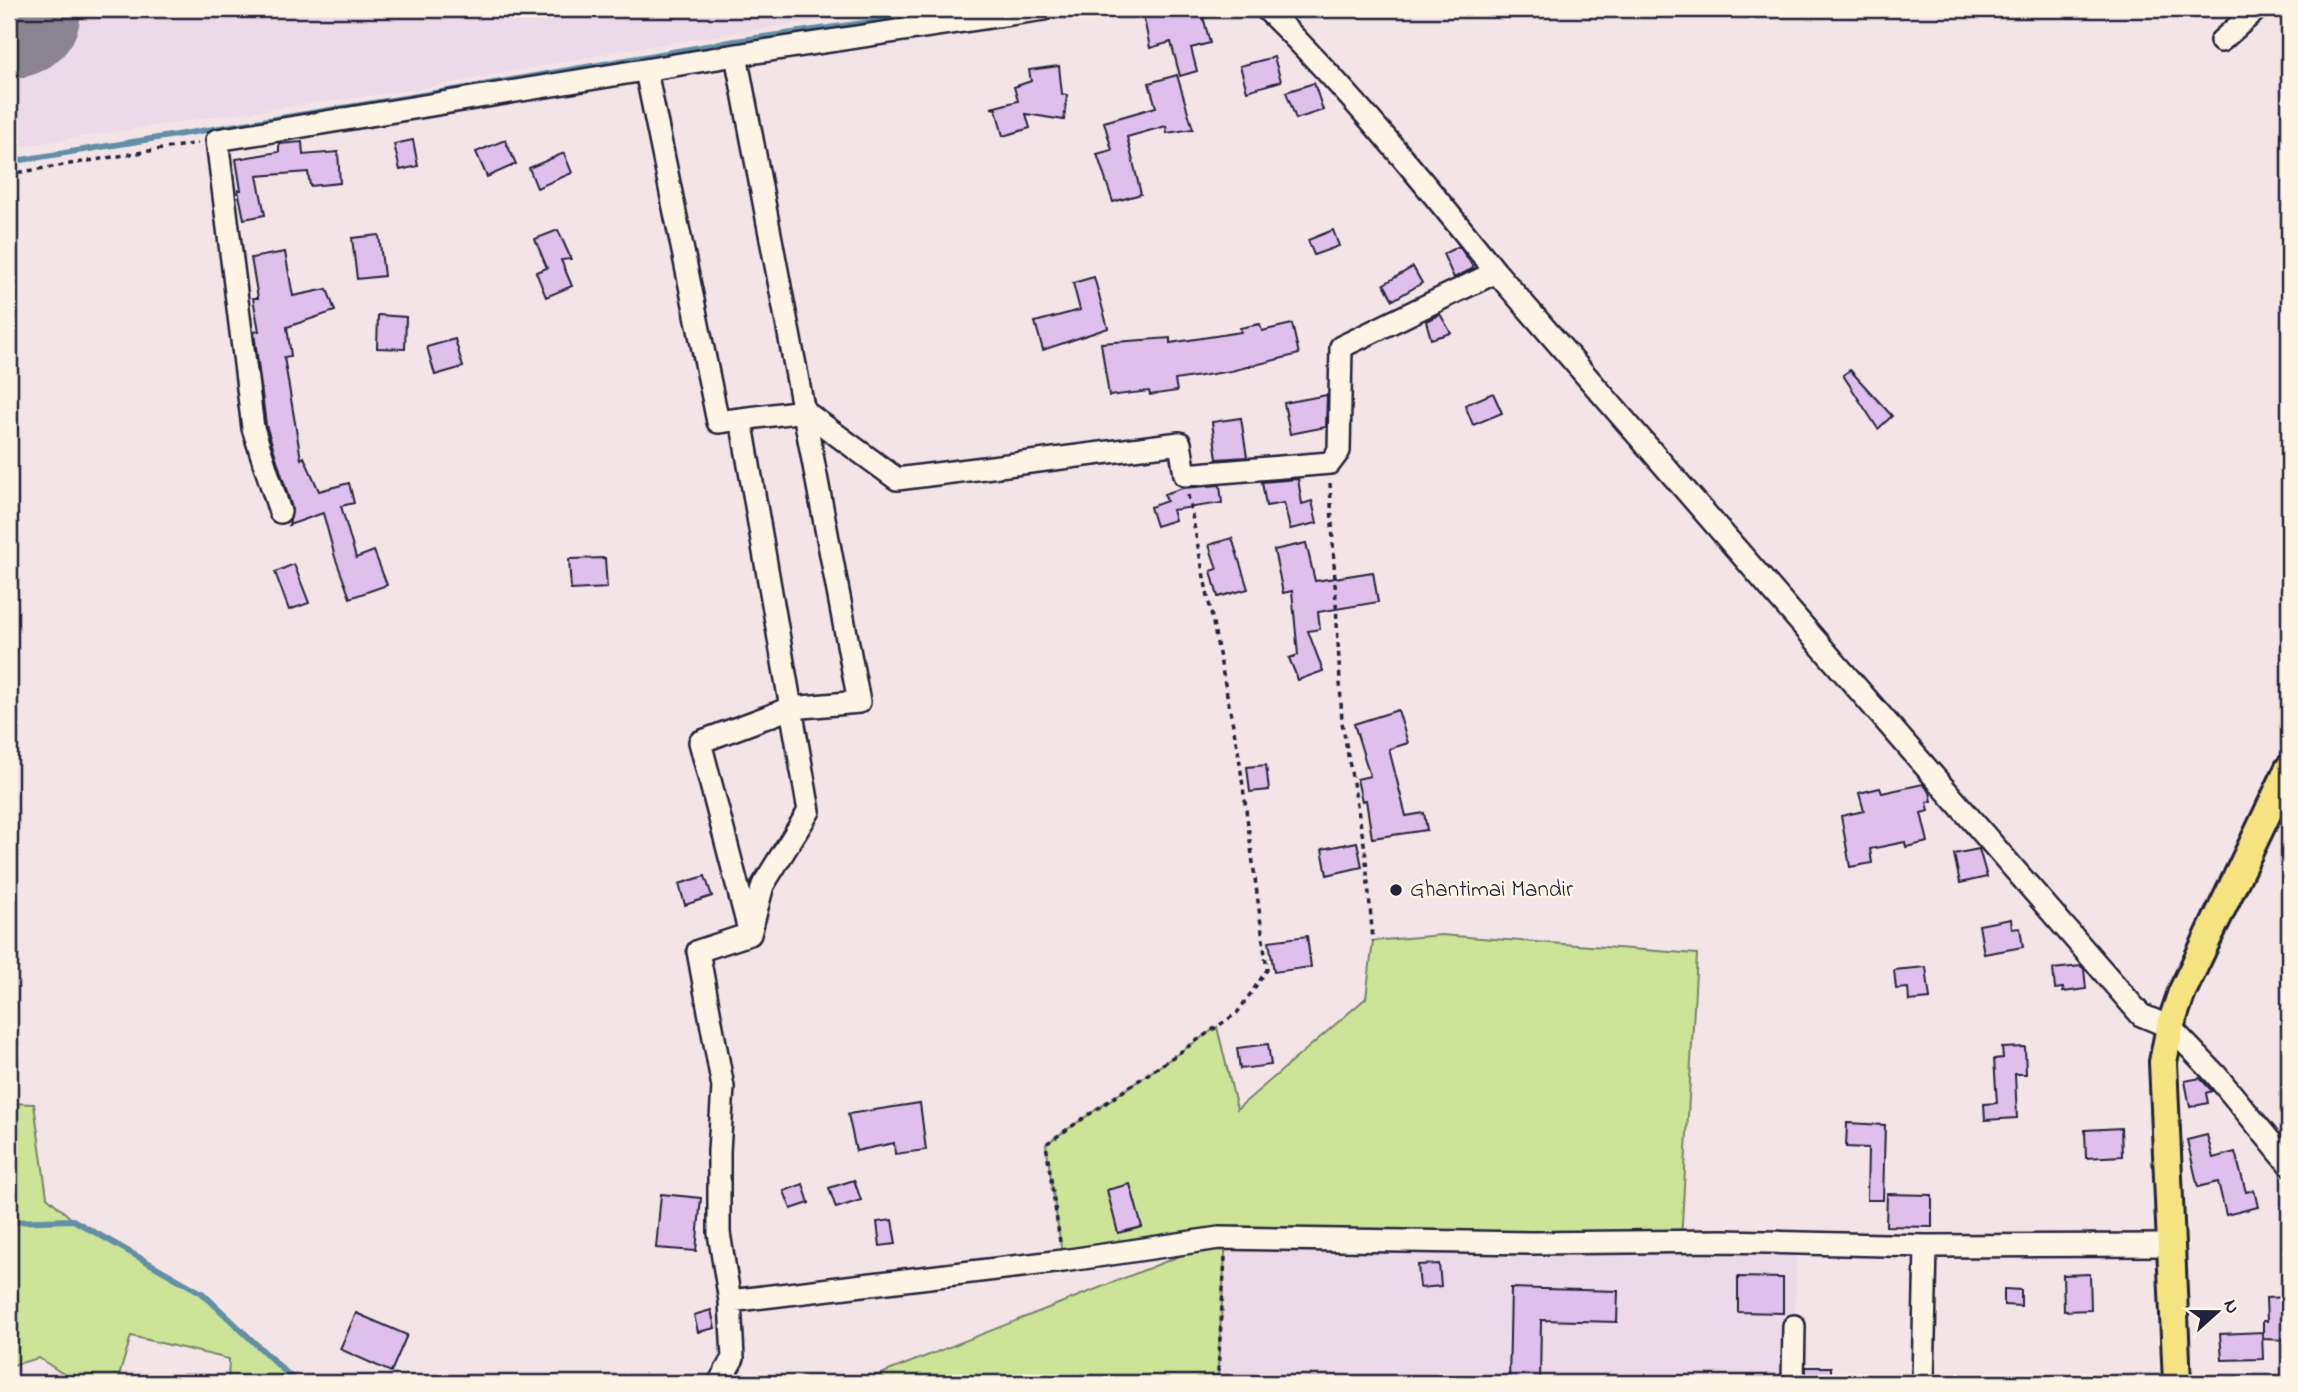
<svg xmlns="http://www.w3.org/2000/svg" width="2298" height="1392" font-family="'Indie Flower',sans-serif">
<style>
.built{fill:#eddae8}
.green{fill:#cde398;stroke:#78826a;stroke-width:2}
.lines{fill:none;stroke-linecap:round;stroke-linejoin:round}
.stream{stroke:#628fa6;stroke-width:6}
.runway{stroke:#8a8491;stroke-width:138}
.building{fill:#dfbfec;stroke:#22223b;stroke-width:2}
.minor-casing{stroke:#22223b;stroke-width:26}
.major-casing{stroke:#22223b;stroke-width:32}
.path{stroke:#22223b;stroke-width:3.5;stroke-dasharray:5 5;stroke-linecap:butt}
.minor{stroke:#fcf5e5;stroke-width:21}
.major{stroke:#f5e382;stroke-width:26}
.poi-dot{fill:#22223b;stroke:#fcf5e5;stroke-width:2.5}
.labels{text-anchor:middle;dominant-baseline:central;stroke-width:5;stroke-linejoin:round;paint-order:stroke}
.poi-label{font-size:23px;fill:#22223b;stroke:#fcf5e5;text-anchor:start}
</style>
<rect width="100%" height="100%" fill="#f3e5e7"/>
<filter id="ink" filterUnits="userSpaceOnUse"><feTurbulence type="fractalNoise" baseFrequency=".0143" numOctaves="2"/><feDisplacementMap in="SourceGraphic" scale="14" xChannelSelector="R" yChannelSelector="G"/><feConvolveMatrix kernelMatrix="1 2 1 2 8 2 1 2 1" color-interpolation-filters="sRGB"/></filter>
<g filter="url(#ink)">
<path class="built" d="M9 9H892L626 50 415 90 219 116 9 148Z
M1226 1238 1797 1244 1793 1383H1217Z"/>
<path class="green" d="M1441 935 1697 954 1681 1241 1226 1238 1217 1383H858L1223 1239 1063 1261 1046 1144 1217 1027 1237 1109 1366 998 1373 941Z
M9 1103 34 1104 47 1197 73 1220 202 1293 297 1383H228L229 1359 131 1336 117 1383H77L39 1358 9 1366Z"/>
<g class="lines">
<path class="stream" d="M9 162 460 89 735 41 964 9
M9 1222 73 1220 202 1293 297 1383"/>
<path class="runway" d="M9 9H12"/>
</g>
<path class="building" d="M1142 9H1173L1175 16 1201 9 1210 43 1191 48 1197 71 1180 76 1171 42 1150 48Z
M1274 57 1281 81 1247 91 1240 66Z
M1059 66 1062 94 1067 95 1064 120 1026 114 1030 128 1003 136 996 109 991 108 1018 101 1014 87 1031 81 1029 70Z
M1177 75 1193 129 1167 133 1166 126 1127 137 1141 194 1113 202 1097 154 1112 150 1104 122 1156 107 1149 83Z
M1314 83 1323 110 1296 119 1286 92Z
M413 140 418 166 400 170 394 144Z
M505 140 516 164 487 177 476 152Z
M302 142 303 155 338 152 340 183 310 186 308 172 257 176 265 215 244 219 238 190H241L236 159 279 152V144Z
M564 153 572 173 537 188 529 168Z
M558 230 571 259 561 260 572 286 546 297 536 272 547 268 535 239Z
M1333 230 1339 246 1314 255 1308 240Z
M379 235 384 276 357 279 352 238Z
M1459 246 1474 268 1454 278 1443 254Z
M285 252 293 296 327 289 335 311 287 327 291 356 284 357 301 459 304 457 319 491 349 483 354 503 341 506 356 558 374 551 387 585 350 598 335 557 323 513 289 525 292 508 266 425 254 332 259 331 253 298H258L251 258Z
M1413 267 1422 283 1393 300 1384 284Z
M1094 277 1108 328 1043 350 1035 322 1080 310 1073 283Z
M1440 314 1451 333 1431 339 1426 321Z
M378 315 406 317 405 349 377 348Z
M1260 324 1262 331 1292 324 1299 354 1231 371 1175 380 1177 391 1150 395 1149 391 1109 396 1101 343 1170 338V343L1241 332 1240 328Z
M455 339 463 367 435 375 427 347Z
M1850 370 1892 416 1878 429 1843 375Z
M1493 393 1502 413 1473 425 1465 405Z
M1327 395 1326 427 1290 434 1284 403Z
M1241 418 1247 457 1217 459 1212 422Z
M1298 479 1302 504 1312 501 1317 523 1290 529 1284 503 1266 506 1262 482Z
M1220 485 1222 503 1172 510 1175 520 1156 526 1150 507 1167 501 1164 494 1183 488Z
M1232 538 1248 589 1218 597 1211 571 1217 569 1209 545Z
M1306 543 1315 581 1373 572 1378 602 1318 612 1320 629 1308 631 1323 671 1298 680 1289 658 1298 655 1292 591 1283 593 1274 550Z
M605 558 607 588 571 590 569 559Z
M294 564 309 603 289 610 275 572Z
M1398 710 1408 743 1389 749 1406 816 1424 813 1427 830 1372 838 1366 800 1362 801 1357 779 1370 776 1354 724Z
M1266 765 1269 790 1250 792 1247 767Z
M1923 784 1930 792 1932 801 1927 802 1929 811 1921 813 1928 842 1906 847 1905 842 1870 849 1872 863 1850 867 1841 816 1864 811 1859 793 1880 788 1882 793Z
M1357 842 1362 867 1327 875 1322 849Z
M1979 849 1987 877 1960 883 1954 854Z
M705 876 712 896 685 905 679 884Z
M2011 919 2012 929 2020 928 2023 947 1984 954 1979 925Z
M1307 936 1311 967 1274 972 1269 941Z
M2081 966 2084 969 2086 989 2063 992V988L2055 989 2053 969Z
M1926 967 1930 999 1909 1001 1908 988 1896 989 1894 970Z
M1268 1044 1271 1065 1240 1069 1237 1048Z
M2025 1047 2026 1074H2015L2017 1118 1985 1120 1984 1104 1997 1103 1994 1059 2003 1058 2002 1048Z
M2200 1078 2212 1091 2206 1093 2208 1103 2190 1107 2185 1081Z
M920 1103 926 1150 895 1154 894 1143 856 1151 848 1114Z
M1847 1123 1885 1125 1883 1200H1867L1868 1148 1846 1147Z
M2121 1128 2122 1156 2086 1158 2085 1130Z
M2207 1135 2213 1158 2235 1152 2246 1192 2254 1190 2258 1207 2226 1215 2218 1182 2198 1187 2187 1140Z
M854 1180 861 1200 836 1208 829 1188Z
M803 1184 809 1203 791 1209 784 1191Z
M1130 1184 1142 1227 1118 1233 1107 1190Z
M661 1194 701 1198 696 1251 656 1248Z
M1887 1194 1932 1195V1227L1886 1226Z
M892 1220 896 1244 880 1246 877 1222Z
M1439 1264 1441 1286 1420 1288 1418 1265Z
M2090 1274 2091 1310 2064 1311 2063 1275Z
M1738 1277 1783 1278V1313L1738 1312Z
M1511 1288 1618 1291 1617 1322 1541 1320 1540 1383H1509Z
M2004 1289 2021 1290V1306L2004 1305Z
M2287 1297 2286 1340 2263 1339V1321H2267L2266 1298Z
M711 1310 715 1328 698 1332 694 1315Z
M356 1313 407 1335 391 1372 340 1349Z
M2262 1332 2263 1359 2222 1360 2220 1334Z
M1806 1367H1831V1383H1806Z"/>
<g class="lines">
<defs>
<path id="minor" d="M1266 9C1349 90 1423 181 1496 272L2141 1015 2170 1027 2216 1075 2289 1164
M2221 41 2257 9
M736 55 859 702 791 708 809 811 763 885 750 934 700 742 791 708 741 419 804 411 897 479 1180 443 1185 475 1330 463 1339 451 1341 347 1496 272
M646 71 718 422 741 419
M280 512 253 428 217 140 736 55 1044 9
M750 934 698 951 723 1087 719 1151V1233L730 1301 1063 1261 1219 1238 1531 1243 1723 1241 1926 1246 2172 1245
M719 1383 733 1358 730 1301
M1793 1383 1794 1326
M1923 1383 1926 1246"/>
<path id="major" d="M2177 1383 2163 1062 2170 1027 2182 992 2289 768"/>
</defs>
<use href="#minor" class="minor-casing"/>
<use href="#major" class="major-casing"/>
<path class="path" d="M9 174 198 143
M1330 483 1342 722 1365 849 1373 941
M1060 1242 1046 1144 1237 1013 1267 970 1239 756 1188 495
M1063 1383 1064 1381 1077 1375 1182 1383
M1202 1383 1210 1380 1218 1371 1225 1257"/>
<use href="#minor" class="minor"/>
<use href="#major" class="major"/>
</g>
</g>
<circle class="poi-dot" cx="1396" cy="890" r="7"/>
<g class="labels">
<g class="poi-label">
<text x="1410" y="890">Ghantimai Mandir</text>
</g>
</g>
<rect width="2298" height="1392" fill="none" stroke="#fcf5e5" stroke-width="35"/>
<rect x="18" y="18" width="2263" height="1357" fill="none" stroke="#22223b" stroke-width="2.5" filter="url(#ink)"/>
<g transform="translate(2217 1312) rotate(69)" stroke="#fcf5e5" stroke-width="5" paint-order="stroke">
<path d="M0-5L12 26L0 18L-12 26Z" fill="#22223b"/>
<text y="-10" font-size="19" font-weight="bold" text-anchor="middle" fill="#22223b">N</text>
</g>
</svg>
